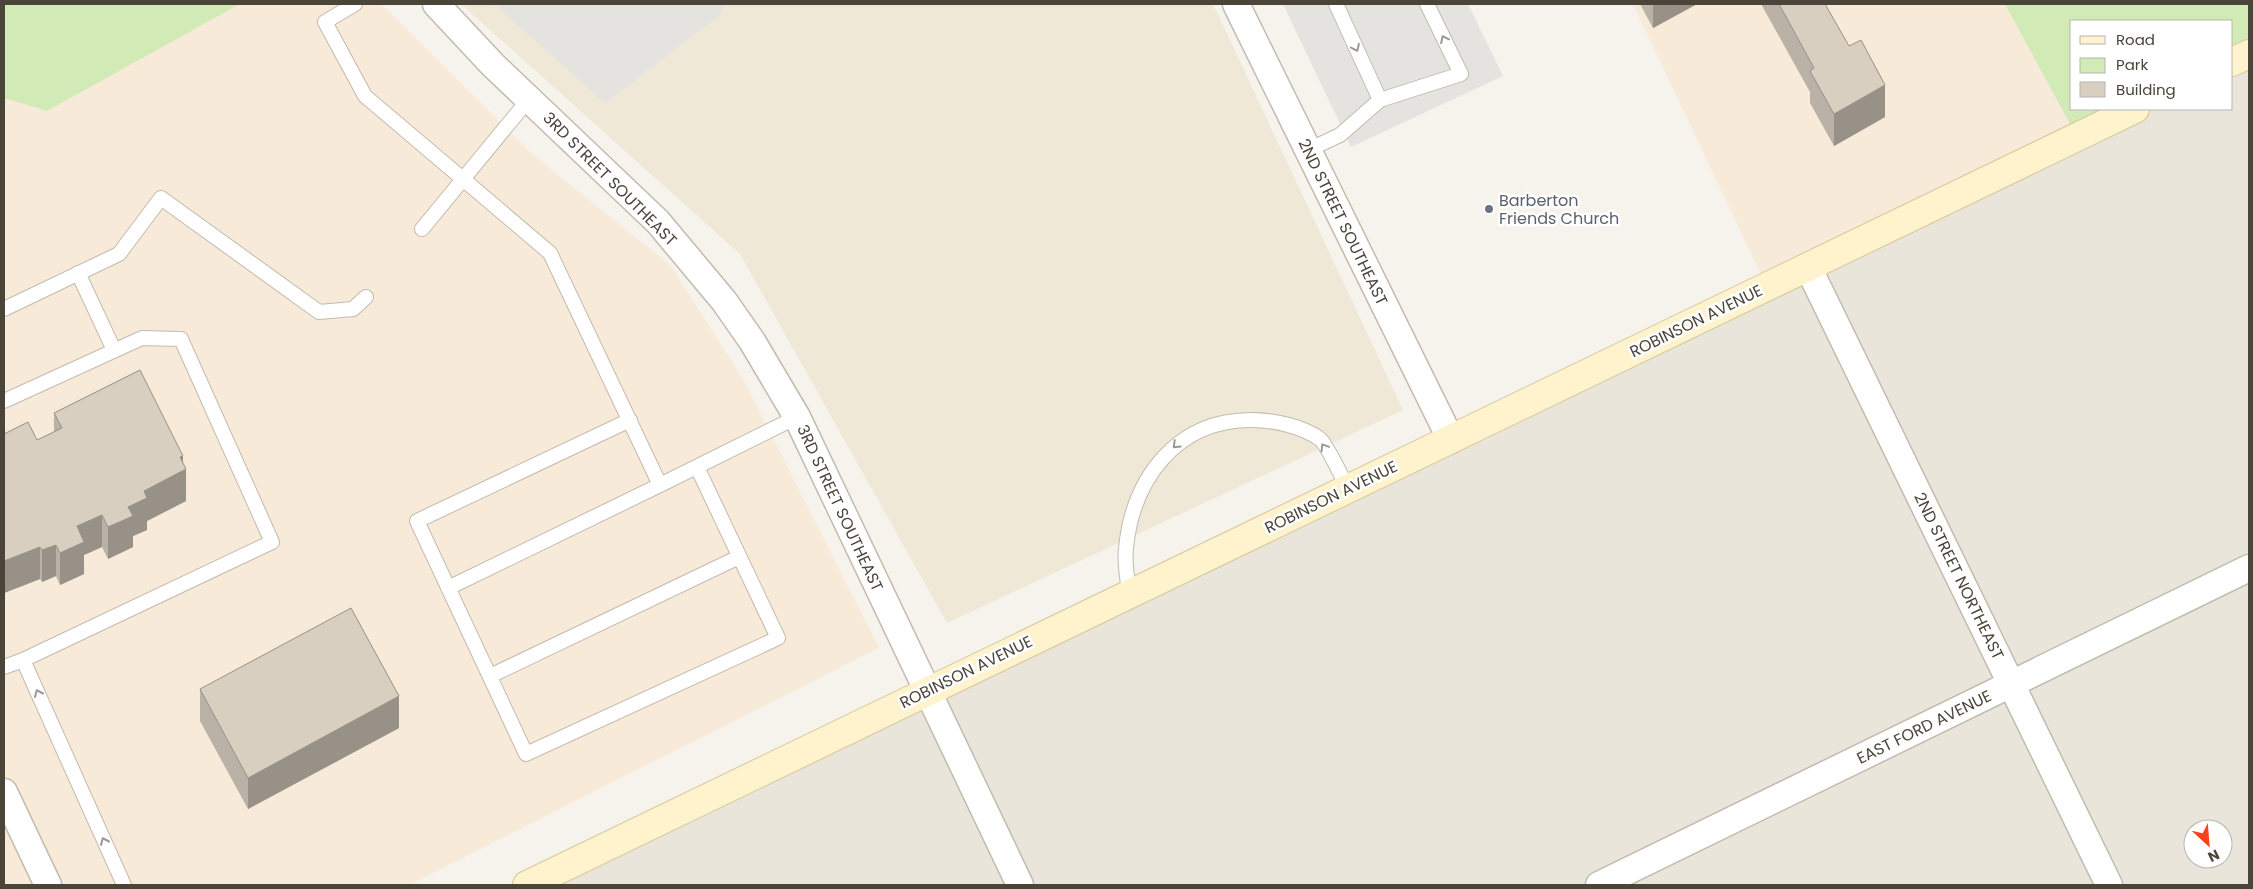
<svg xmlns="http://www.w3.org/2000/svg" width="2253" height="889" font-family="Poppins,sans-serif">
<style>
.residential{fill:#eae5da;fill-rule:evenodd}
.commercial{fill:#f7ead8}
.education{fill:#efe8d6}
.green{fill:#d2eab5}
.parking{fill:#e5e3e0}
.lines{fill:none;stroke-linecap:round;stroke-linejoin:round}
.service-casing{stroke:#c2bbae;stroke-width:16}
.minor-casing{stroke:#c2bbae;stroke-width:29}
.secondary-casing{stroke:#d6c79b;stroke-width:30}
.service{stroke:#fff;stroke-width:14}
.minor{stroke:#fff;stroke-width:26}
.secondary{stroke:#fff3cd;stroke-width:28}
.wall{fill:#bab2a6}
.shaded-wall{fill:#979187}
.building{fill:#d8cfc1;stroke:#979187}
.oneway{stroke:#9c9892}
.worship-dot{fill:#6b7280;stroke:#fff;stroke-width:2}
.labels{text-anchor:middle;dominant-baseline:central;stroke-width:5;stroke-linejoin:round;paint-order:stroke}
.street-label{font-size:16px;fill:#4b4439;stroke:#fff}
.worship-label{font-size:16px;fill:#5b616d;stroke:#fff;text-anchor:start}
</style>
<rect width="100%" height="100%" fill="#f6f3ec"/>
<path class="residential" d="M2249 51V885H526L2129 109H2232V59ZM2193 829H2223V859H2193Z"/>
<path class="commercial" d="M240 4H381L531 153 671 266 744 381 879 648 409 885H4V98L47 111Z
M1633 4H2005L2077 137 1767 287Z"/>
<path class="education" d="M461 4H1213L1403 410 947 623 740 254Z"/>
<path class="green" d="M4 4H240L47 111 4 98Z
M2005 4H2249V54L2232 62V21H2072V109H2135L2077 137Z"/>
<path class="parking" d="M494 4H725L721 14 605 103Z
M1283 4H1468L1503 76 1351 147Z"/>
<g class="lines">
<defs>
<path id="service" d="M355 4 325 22 365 96 550 253 660 485 797 417
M1336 4 1380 100
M1308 150 1340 135 1380 100 1461 74 1427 4
M422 229 529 99
M78 273 114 350
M4 309 119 254 161 198 319 312 353 309 366 297
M4 401 142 338 181 339 272 542 23 660 4 667
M630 420 417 521 526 754 778 638 697 467
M448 588 660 485
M1129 594C1128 580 1124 563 1126 548 1133 478 1177 420 1251 420 1273 420 1302 426 1320 439 1327 445 1343 479 1348 489
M23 660 124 885
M490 676 739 557"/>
<path id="minor" d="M436 4 493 65 658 222 724 301 752 341 797 417 1020 885
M1236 4 1451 440
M1808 267 2109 885
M4 792 48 885
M1599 885 2249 568"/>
<path id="secondary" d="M2232 62 2249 54
M527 885 2135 109"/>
</defs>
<use href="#service" class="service-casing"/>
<use href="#minor" class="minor-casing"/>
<use href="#secondary" class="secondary-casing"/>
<use href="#service" class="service"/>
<use href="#minor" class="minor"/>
<use href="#secondary" class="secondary"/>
</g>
<path class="wall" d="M1640 4H1697L1653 28Z
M1761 4H1825L1885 117 1834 146 1810 103V92Z
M54 413 183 462 186 501 147 521V530L133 536V547L108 559 102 547 84 555V574L60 585 56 576 42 582 40 579 4 593V434L37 440 54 432Z
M200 689 399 728 248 809 200 721Z"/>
<path class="shaded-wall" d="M1653 4H1697L1653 28Z
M1885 85V117L1834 146V114Z
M183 456V471L186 469V501L147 521V530L133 536V547L108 559V527L144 491 180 457Z
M102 515V547L84 555V574L60 585V553L77 526Z
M56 545V576L42 582V550Z
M40 547V579L4 593V561Z
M399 696V728L248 809V778Z"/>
<path class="building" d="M1779 4H1825L1849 46 1861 40 1885 85 1834 114 1810 71 1814 68Z
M140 370 183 456 180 457 186 469 144 491 147 498 128 507 133 516 108 527 102 515 77 526 84 542 60 553 56 545 42 550 40 547 4 561V434L28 422 37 440 62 428 54 413Z
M351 608 399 696 248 778 200 689Z"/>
<defs><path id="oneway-chevron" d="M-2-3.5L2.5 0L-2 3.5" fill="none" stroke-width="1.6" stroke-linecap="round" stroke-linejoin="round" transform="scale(1.25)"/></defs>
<g class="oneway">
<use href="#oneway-chevron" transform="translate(1444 39) rotate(-116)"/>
<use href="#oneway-chevron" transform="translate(1356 48) rotate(65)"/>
<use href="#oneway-chevron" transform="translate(1176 445) rotate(136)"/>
<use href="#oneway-chevron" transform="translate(1324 447) rotate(-121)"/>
<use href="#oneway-chevron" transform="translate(38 693) rotate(-114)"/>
<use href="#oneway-chevron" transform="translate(104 841) rotate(-114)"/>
</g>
<circle class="worship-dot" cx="1489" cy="209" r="5"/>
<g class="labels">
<g class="street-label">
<text transform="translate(610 179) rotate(45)">3RD STREET SOUTHEAST</text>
<text transform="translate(1343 222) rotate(64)">2ND STREET SOUTHEAST</text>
<text transform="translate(1696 321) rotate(-26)">ROBINSON AVENUE</text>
<text transform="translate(1331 497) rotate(-26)">ROBINSON AVENUE</text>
<text transform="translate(840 508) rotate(65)">3RD STREET SOUTHEAST</text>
<text transform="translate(1959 576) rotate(64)">2ND STREET NORTHEAST</text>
<text transform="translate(966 672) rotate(-26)">ROBINSON AVENUE</text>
<text transform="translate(1924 727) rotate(-26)">EAST FORD AVENUE</text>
</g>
<g class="worship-label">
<text x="1499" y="200">Barberton<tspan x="1499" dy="18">Friends Church</tspan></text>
</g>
</g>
<rect width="2253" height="889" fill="none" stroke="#4b4439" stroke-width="10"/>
<rect x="2070" y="20" width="162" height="90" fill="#ffffff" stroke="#b7b4b0"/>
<rect x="2080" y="36" width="25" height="8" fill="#fff3cd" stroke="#b7b4b0"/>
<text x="2116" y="45" font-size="15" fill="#4b4439">Road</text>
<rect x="2080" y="58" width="25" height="15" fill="#d2eab5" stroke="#b7b4b0"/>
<text x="2116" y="70" font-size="15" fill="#4b4439">Park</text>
<rect x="2080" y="82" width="25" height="15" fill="#d8cfc1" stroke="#b7b4b0"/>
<text x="2116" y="95" font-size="15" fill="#4b4439">Building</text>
<g transform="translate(2208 844) rotate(154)"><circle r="24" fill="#ffffff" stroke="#b7b4b0"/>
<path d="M0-4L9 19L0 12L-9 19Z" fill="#fc3f1d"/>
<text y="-8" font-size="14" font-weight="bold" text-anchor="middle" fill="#4b4439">N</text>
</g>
</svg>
